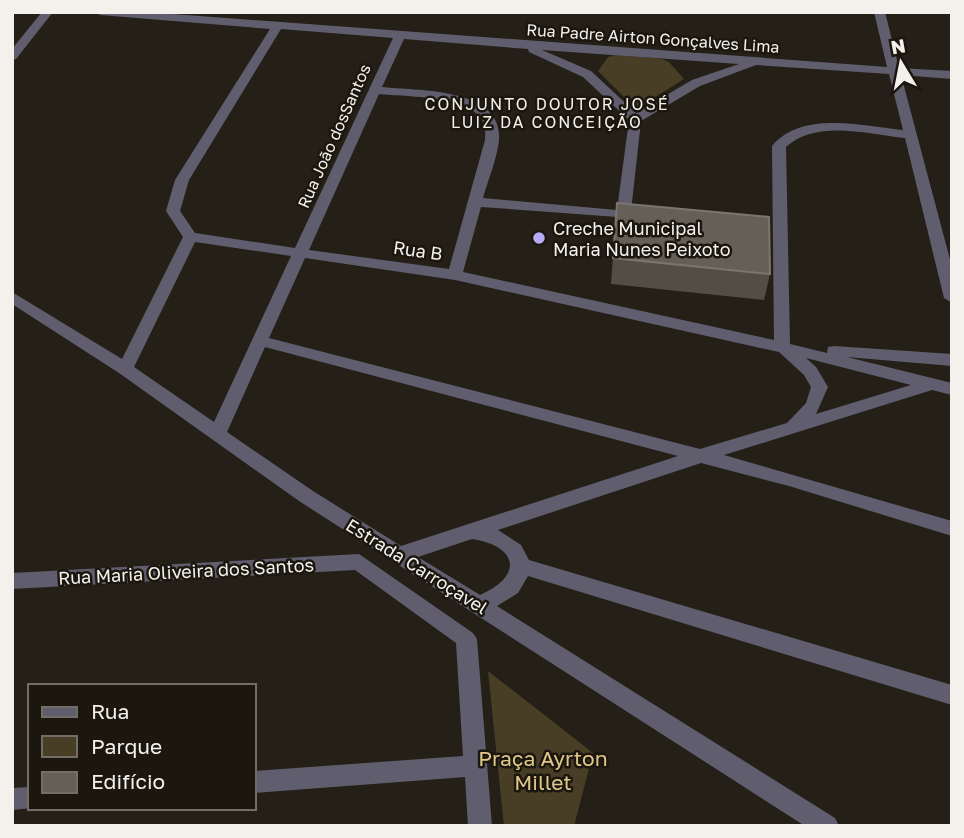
<svg xmlns="http://www.w3.org/2000/svg" width="964" height="838" font-family="'Golos Text',sans-serif">
<style>
.green{fill:#483e25}
.lines{fill:none;stroke-linecap:round;stroke-linejoin:round}
.minor{fill:#605e6e;fill-rule:evenodd}
.wall{fill:#524e45}
.building{fill:#646057;stroke:#7a766e;stroke-width:2}
.poi-dot{fill:#b7abf8;stroke:#1b170f;stroke-width:2.5}
.labels{text-anchor:middle;dominant-baseline:central;stroke-width:5;stroke-linejoin:round;paint-order:stroke}
.far-street-label{font-size:16px;fill:#f4f1ec;stroke:#1b170f}
.far-neighbourhood-label{font-size:16px;letter-spacing:2px;fill:#f4f1ec;stroke:#1b170f}
.poi-label{font-size:18px;fill:#f4f1ec;stroke:#1b170f;text-anchor:start}
.street-label{font-size:18px;fill:#f4f1ec;stroke:#1b170f}
.near-park-label{font-size:21px;fill:#e0c788;stroke:#1b170f}
</style>
<rect width="100%" height="100%" fill="#242018"/>
<path class="green" d="M616 55 662 59 669 62 684 79 636 109 598 71 608 57Z
M488 671 593 753 574 826H504Z"/>
<g class="lines">
<path class="minor" d="M42 12H53L16 59 12 60V49Z
M95 12H146L887 67 874 12H885L899 68 952 71V79L901 75 952 267V303L944 298 905 138C868 134 816 119 786 147L790 344 827 353 828 347 834 346 952 354V366L847 357 952 383V395L932 390 724 455 952 521V536L789 486 701 463 498 530 521 545 529 560 952 685V705L528 576 518 593 497 606 835 818 839 826H805L299 501 119 373 12 304V292L122 359 183 237 166 211 175 180 270 29 100 15ZM281 29 393 38 295 248 195 233 180 211 189 180ZM404 39 528 49 529 52 583 77 629 120 617 210 483 198C488 180 497 159 499 140 503 87 417 91 382 87ZM542 50 739 64 692 80 636 113 591 71ZM756 65 889 74 903 130C863 126 802 110 772 146L774 340 463 272 481 207 645 219V213L631 211 641 121 700 86ZM379 94C406 97 472 95 484 123 486 127 485 135 485 140L449 269 309 250ZM195 242 291 256 214 422 134 367ZM305 258 455 280 779 352 804 375 811 387 806 403 787 423 700 449 269 338ZM265 347 678 456 401 546 313 491 227 432ZM806 358 911 385 816 414 828 387 816 367ZM472 539C518 546 524 576 480 595L418 557Z
M359 554 473 633 477 639 492 826H468L465 777 254 793V771L463 756 456 643 355 570 12 589V573Z
M30 787V808H32L12 810V788Z"/>
</g>
<path class="wall" d="M617 203 770 274 764 300 611 284Z"/>
<path class="building" d="M617 203 769 217 770 274 613 258Z"/>
<circle class="poi-dot" cx="539" cy="238" r="7"/>
<g class="labels">
<g class="far-street-label">
<text transform="translate(653 38) rotate(4)">Rua Padre Airton Gonçalves Lima</text>
<text transform="translate(334 136) rotate(-66)">Rua João dosSantos</text>
</g>
<g class="far-neighbourhood-label">
<text x="547" y="104">CONJUNTO DOUTOR JOSÉ<tspan x="547" dy="18">LUIZ DA CONCEIÇÃO</tspan></text>
</g>
<g class="poi-label">
<text x="553" y="228">Creche Municipal<tspan x="553" dy="21">Maria Nunes Peixoto</tspan></text>
</g>
<g class="street-label">
<text transform="translate(418 250) rotate(8)">Rua B</text>
<text transform="translate(417 566) rotate(32)">Estrada Carroçavel</text>
<text transform="translate(186 571) rotate(-3)">Rua Maria Oliveira dos Santos</text>
</g>
<g class="near-park-label">
<text x="543" y="758">Praça Ayrton<tspan x="543" dy="24">Millet</tspan></text>
</g>
</g>
<rect width="964" height="838" fill="none" stroke="#f4f1ec" stroke-width="28"/>
<rect x="28" y="684" width="228" height="126" fill="#1b170f" stroke="#726e67" stroke-width="2"/>
<rect x="42" y="707" width="35" height="10" fill="#605e6e" stroke="#726e67" stroke-width="2"/>
<text x="91" y="719" font-size="21" fill="#f4f1ec">Rua</text>
<rect x="42" y="736" width="35" height="21" fill="#483e25" stroke="#726e67" stroke-width="2"/>
<text x="91" y="754" font-size="21" fill="#f4f1ec">Parque</text>
<rect x="42" y="772" width="35" height="21" fill="#646057" stroke="#726e67" stroke-width="2"/>
<text x="91" y="789" font-size="21" fill="#f4f1ec">Edifício</text>
<g transform="translate(901 63) rotate(350)" stroke="#1b170f" stroke-width="5" paint-order="stroke">
<path d="M0-5L12 26L0 18L-12 26Z" fill="#f4f1ec"/>
<text y="-10" font-size="19" font-weight="bold" text-anchor="middle" fill="#f4f1ec">N</text>
</g>
</svg>
